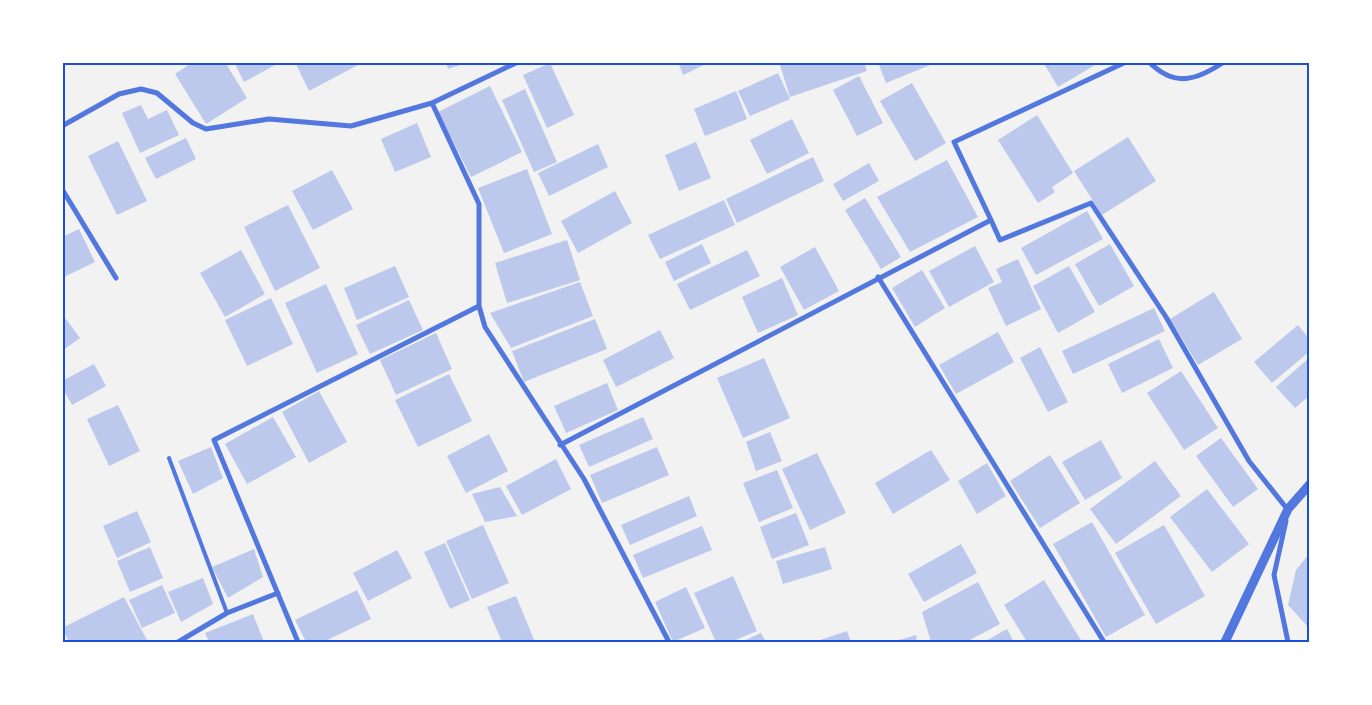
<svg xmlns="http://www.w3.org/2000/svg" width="1372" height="705" font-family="'Roboto Serif',serif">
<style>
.building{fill:#bdc9ec}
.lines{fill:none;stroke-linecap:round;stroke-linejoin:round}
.service{stroke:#5277de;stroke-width:4}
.minor{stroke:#5277de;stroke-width:5}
.tertiary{stroke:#5277de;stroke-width:9}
.neatline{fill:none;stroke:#1d4ed8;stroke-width:2}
</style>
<rect width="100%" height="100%" fill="#f2f2f2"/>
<path class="building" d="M193 62H225L247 98 206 124 175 74Z
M234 62H277V64L244 82Z
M295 62H357L358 65 309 91Z
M446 62H466V63L448 69Z
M678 62H710L683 75Z
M779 62H864L867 71 790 97Z
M878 62H935V63L886 83Z
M1043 62H1100L1058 87Z
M550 63 574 115 547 128 523 75Z
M778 73 790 99 750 116 738 91Z
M859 76 883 123 857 136 833 90Z
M912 83 946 143 915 161 880 101Z
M490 86 522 152 471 177 438 112Z
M525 89 557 162 534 172 502 100Z
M736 91 747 119 705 136 694 109Z
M141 105 148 119 167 110 179 135 140 153 122 113Z
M1037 115 1073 173 1052 187 1055 192 1038 203 998 140Z
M792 119 809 153 767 174 750 140Z
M417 123 431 157 395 172 381 139Z
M1128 137 1156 181 1102 215 1074 171Z
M186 138 196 159 156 179 145 158Z
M118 141 147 201 117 215 88 156Z
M696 142 711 178 679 191 665 155Z
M598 144 608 167 549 196 538 173Z
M813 157 824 181 737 223 726 199Z
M947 160 978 217 910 252 877 197Z
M869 163 879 181 843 201 833 184Z
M527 169 552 234 504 253 478 188Z
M332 170 353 209 313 230 292 191Z
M615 191 632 223 578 253 561 221Z
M865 198 901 257 881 269 845 210Z
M724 200 735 225 660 259 648 235Z
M288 205 320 268 275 291 244 227Z
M1087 211 1103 239 1036 275 1021 248Z
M79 229 95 262 62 278V237Z
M567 240 580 280 507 303 495 263Z
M702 244 711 263 674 281 665 262Z
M1110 244 1134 286 1099 306 1075 264Z
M975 246 994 282 949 307 929 271Z
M815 247 839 291 804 310 780 267Z
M241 250 265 294 225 317 200 273Z
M747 250 760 276 690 310 677 284Z
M1018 259 1041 309 1006 326 988 288 1002 282 996 269Z
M395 266 409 297 357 320 344 288Z
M1069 266 1095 312 1058 333 1033 286Z
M922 270 945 308 915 327 892 288Z
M782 278 798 315 758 333 742 297Z
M580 282 593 316 511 348 490 313Z
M326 284 358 354 317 373 285 303Z
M1214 292 1242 339 1198 365 1170 319Z
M271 298 293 344 247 366 225 320Z
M409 300 423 330 370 354 356 325Z
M1154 308 1165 331 1073 374 1062 351Z
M66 319 80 338 62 351V321Z
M595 319 607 349 524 382 512 351Z
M1298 325 1310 340V351L1272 383 1254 362Z
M660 330 674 358 616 387 603 360Z
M998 332 1014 362 956 394 939 365Z
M436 333 452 369 396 395 380 360Z
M1159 339 1173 368 1122 393 1108 364Z
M1040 347 1068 402 1048 412 1020 358Z
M1310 357V395L1295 408 1276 387Z
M764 358 790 418 743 438 717 378Z
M94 364 106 386 72 405 62 387V381Z
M1181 371 1218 428 1184 450 1147 393Z
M449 374 472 421 418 447 395 400Z
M607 383 618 410 566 433 554 406Z
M319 391 347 442 309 463 282 412Z
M118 405 140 451 109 466 87 419Z
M273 417 296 457 247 484 225 444Z
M643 417 653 439 589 467 579 445Z
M770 432 782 461 756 471 746 442Z
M489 434 508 471 466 493 447 456Z
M1221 438 1258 489 1233 507 1196 456Z
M1101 440 1122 478 1085 500 1062 462Z
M211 447 223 478 193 494 178 461Z
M657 447 669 475 602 503 590 475Z
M931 450 950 480 893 514 875 483Z
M817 453 846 513 810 530 782 469Z
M1050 455 1080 503 1040 528 1010 481Z
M556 459 571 489 522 515 506 486Z
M1155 461 1181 496 1116 544 1090 509Z
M987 463 1006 496 977 514 958 481Z
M777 470 793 508 759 522 743 483Z
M500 487 517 516 485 522 472 494Z
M1207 489 1249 544 1212 572 1170 517Z
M689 496 697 516 630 545 621 525Z
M137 511 151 542 117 558 103 526Z
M796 513 809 545 772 559 760 527Z
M1092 522 1145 615 1106 637 1053 544Z
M483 525 509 583 472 599 446 541Z
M1164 525 1205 596 1156 624 1115 553Z
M702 526 712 550 643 578 633 555Z
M445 543 470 600 450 609 424 552Z
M961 544 977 573 924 602 908 574Z
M150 547 163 578 130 592 117 561Z
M825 547 832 569 783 584 776 561Z
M254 549 263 577 228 598 212 567Z
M397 550 412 578 368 601 353 573Z
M1310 553V629L1288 605 1296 570Z
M733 576 757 631 731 642H716L694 593Z
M203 578 213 604 181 622 168 592Z
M1044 580 1082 642H1027L1004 605Z
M978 582 1000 624 966 642H931L922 612Z
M162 585 175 613 142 628 129 600Z
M686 587 705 628 673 642 655 602Z
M357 590 371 619 323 642H306L295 620Z
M516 596 535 642H502L487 607Z
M124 597 148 642H69L62 628Z
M253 614 264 642H209L205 633Z
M1007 629 1014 642H984Z
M847 631 851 642H814Z
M761 633 766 642H741Z
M916 635 917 642H892Z"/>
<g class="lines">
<path class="service" d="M169 458 227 613"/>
<path class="minor" d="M1149 62C1175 88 1197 80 1224 62
M432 103 479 204V306L485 327 584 479 669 642
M62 126 119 94 141 89 157 93 193 123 206 129 269 119 351 126 432 103 518 62
M62 189 116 278
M991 220 1000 240 1091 203 1166 317 1249 461 1288 510
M878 277 1104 642
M560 445 991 220 954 142 1126 62
M1286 521 1274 575 1288 642
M178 642 227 613 278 593
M298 642 214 440 479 306"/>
<path class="tertiary" d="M1225 642 1288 509 1310 484"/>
</g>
<rect width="1372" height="705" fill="none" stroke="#ffffff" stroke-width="128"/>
<rect x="64" y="64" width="1244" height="577" class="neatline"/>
</svg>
